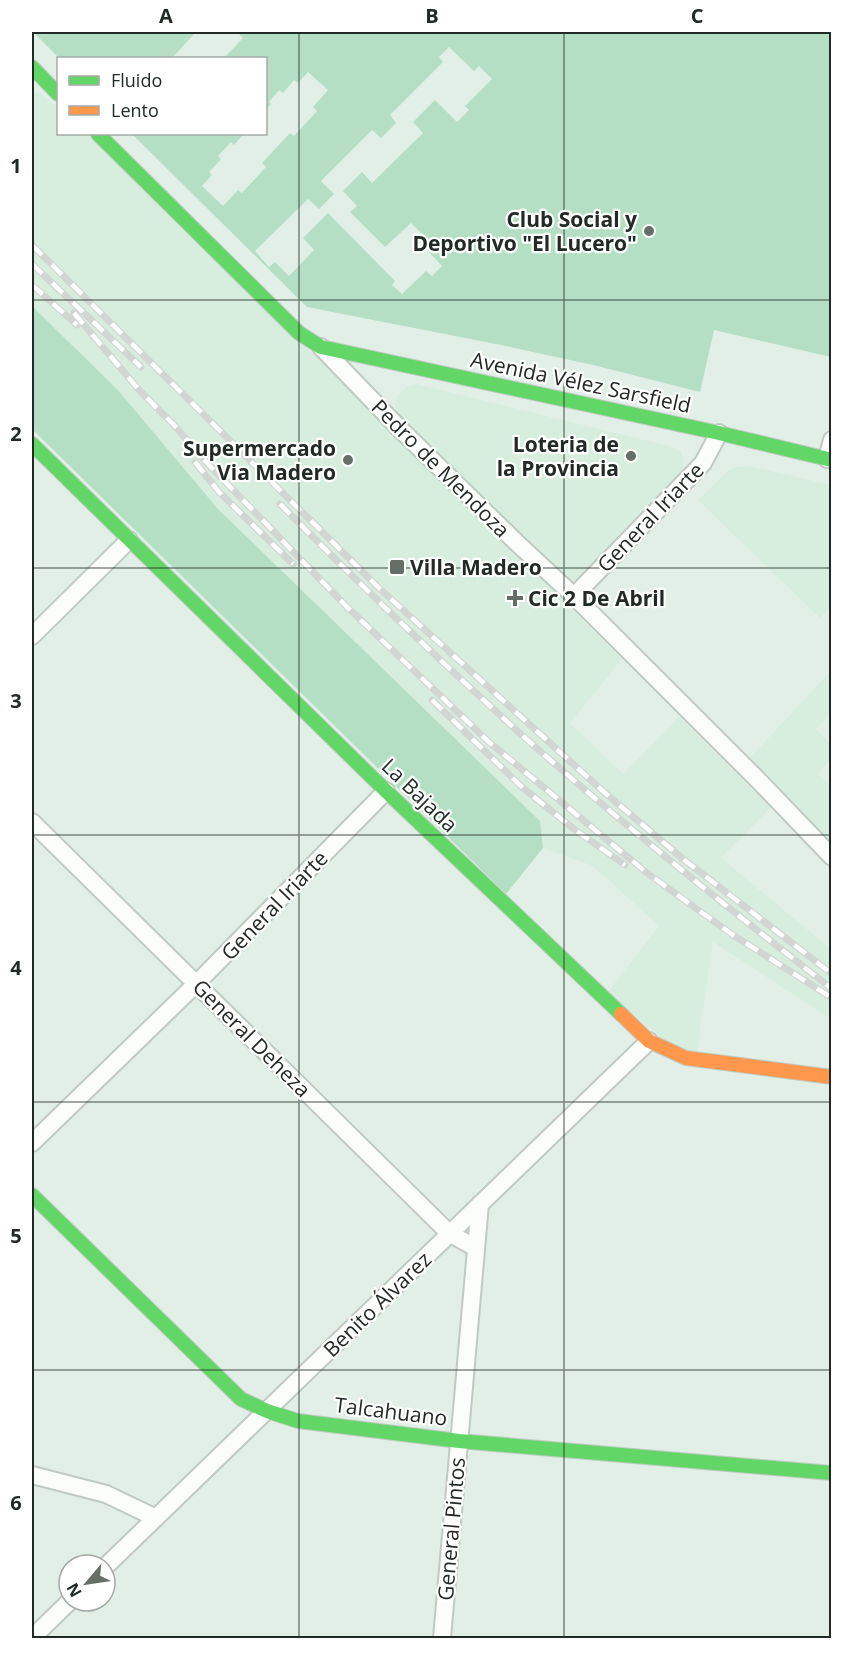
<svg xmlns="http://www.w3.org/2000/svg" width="863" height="1670" font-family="'Open Sans',sans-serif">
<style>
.built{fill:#d7eede}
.green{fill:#b4dfc4;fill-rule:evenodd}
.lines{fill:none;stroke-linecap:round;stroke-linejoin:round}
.street-casing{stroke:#c0cac3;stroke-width:20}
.fast-casing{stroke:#c0cac3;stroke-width:16}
.slow-casing{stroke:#c0cac3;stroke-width:16}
.street{stroke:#fbfdfb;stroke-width:16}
.fast{stroke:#63d668;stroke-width:14}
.slow{stroke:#ff974d;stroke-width:14}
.rail-casing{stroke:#d2d6d3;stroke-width:7}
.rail{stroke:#fff;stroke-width:4.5;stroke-dasharray:14;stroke-linecap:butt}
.grid{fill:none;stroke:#212a24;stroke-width:1.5;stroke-opacity:0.55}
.poi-dot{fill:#656f68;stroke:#fff;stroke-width:2}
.labels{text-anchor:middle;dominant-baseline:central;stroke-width:4.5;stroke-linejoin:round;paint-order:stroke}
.poi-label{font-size:21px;font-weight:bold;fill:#212a24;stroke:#fff;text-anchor:end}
.street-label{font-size:21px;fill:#212a24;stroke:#fff}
.neatline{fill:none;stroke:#212a24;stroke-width:2}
.grid-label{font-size:20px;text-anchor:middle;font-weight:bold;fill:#212a24}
</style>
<rect width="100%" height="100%" fill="#e2efe6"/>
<path class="built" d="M32 92 40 93 58 107V134H87L397 435 622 659 570 723 623 774 679 717 771 808 721 858 831 949V1019L713 942 697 1051 679 1050 606 994 659 926 593 866 543 848 540 821 218 509 117 389 32 306Z
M416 384 673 447 681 452 684 469 680 476 582 577 570 582 563 579 400 415 395 406 397 396 405 388Z
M749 466 831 485V606L820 618 698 500 729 470 737 467Z
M831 671V713L816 729 831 744V759L818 774 831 787V845L746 762Z"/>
<path class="green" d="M35 32H196L172 58H59L34 33Z
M241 32H831V357L714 330 700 392 593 365 506 346 307 307 132 134H244L234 145 231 142 218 156 221 159 209 172 212 175 202 186 223 206 238 190 242 193 266 167 262 163 290 133 294 136 317 111 313 107 328 90 308 72 298 83 294 80 283 93 279 90 269 102 271 104 266 110V58H224L243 38 239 34ZM449 47 474 71 479 66 492 79 465 106 469 110 457 122 435 100 413 122 423 133 372 183 362 172 343 191 357 206 350 212 385 247 411 223 423 235 418 240 442 266 432 276 426 271 402 294 392 285 395 281 328 213 303 238 314 250 289 276 275 262 269 267 255 251 308 199 319 209 334 194 321 181 372 130 381 138 396 123 390 115 443 62 439 57Z
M32 306 117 389 218 509 540 821 543 848 506 894 32 429Z"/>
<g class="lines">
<defs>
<path id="street" d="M321 347 400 429 516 542 574 596 758 780 832 857
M827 459 832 440
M574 596 703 463 719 433
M32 636 129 540
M32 822 449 1233 476 1248
M32 1143 197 983 386 791
M32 1475 106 1494 156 1518
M105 1567 649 1041
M32 1638 70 1601
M442 1638 480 1204"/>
<path id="fast" d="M32 67 58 94
M98 134 299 333 321 347 719 433 832 460
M32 444 386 791 621 1014
M32 1195 241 1399 267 1411 298 1421 459 1441 832 1473"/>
<path id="slow" d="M621 1014 649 1041 686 1058 832 1077"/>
</defs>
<use href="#street" class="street-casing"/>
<use href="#fast" class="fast-casing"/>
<use href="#slow" class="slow-casing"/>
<use href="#street" class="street"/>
<use href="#fast" class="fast"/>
<use href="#slow" class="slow"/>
<defs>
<path id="rail" d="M32 245 380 589 604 792 683 859 832 974
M32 264 141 367
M32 285 77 325
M74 313 140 391 174 425 207 463 346 606 489 742 647 873 733 935 829 996
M195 462 219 492 293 564
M280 504C359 584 440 661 523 736 622 824 727 907 832 989
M432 700 523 788 574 829 625 865"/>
</defs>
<use href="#rail" class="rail-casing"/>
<use href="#rail" class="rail"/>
</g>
<path class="grid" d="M299 32V1638M564 32V1638M32 300H832M32 568H832M32 835H832M32 1102H832M32 1370H832"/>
<g class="poi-dot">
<circle cx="649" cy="231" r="6"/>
<circle cx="631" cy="456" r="6"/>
<circle cx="348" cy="460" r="6"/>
<rect x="389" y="559" width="16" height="16" rx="3"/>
<path d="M512 589h6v6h6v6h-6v6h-6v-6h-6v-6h6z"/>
</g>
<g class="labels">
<g class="poi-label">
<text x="637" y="219">Club Social y<tspan x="637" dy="24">Deportivo "El Lucero"</tspan></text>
<text x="619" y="444">Loteria de<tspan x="619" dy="24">la Provincia</tspan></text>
<text x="336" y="448">Supermercado<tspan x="336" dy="24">Via Madero</tspan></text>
<text x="410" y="567" text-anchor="start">Villa Madero</text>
<text x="528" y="598" text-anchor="start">Cic 2 De Abril</text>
</g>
<g class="street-label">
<text transform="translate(581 382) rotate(12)">Avenida Vélez Sarsfield</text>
<text transform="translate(441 468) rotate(45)">Pedro de Mendoza</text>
<text transform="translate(650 517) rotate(-46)">General Iriarte</text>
<text transform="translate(420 795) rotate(44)">La Bajada</text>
<text transform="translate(274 905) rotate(-46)">General Iriarte</text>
<text transform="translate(252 1038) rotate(45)">General Deheza</text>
<text transform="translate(377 1304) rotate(-44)">Benito Álvarez</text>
<text transform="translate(391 1411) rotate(7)">Talcahuano</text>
<text transform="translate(451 1529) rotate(-85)">General Pintos</text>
</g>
</g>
<rect width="863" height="1670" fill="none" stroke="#ffffff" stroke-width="66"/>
<rect x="57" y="57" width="210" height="78" fill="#ffffff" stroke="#a6aaa7" stroke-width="1.5"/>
<rect x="69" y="76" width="30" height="9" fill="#63d668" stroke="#a6aaa7" stroke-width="1.5"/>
<text x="111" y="87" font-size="18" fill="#212a24">Fluido</text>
<rect x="69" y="106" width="30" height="9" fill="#ff974d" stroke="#a6aaa7" stroke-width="1.5"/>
<text x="111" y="117" font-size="18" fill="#212a24">Lento</text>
<g transform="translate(87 1583) rotate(241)"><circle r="28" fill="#ffffff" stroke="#a6aaa7" stroke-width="1.5"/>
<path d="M0-4.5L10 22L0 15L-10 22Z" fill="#656f68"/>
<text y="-9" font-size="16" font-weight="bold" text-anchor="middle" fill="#212a24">N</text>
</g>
<rect x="33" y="33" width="797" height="1604" class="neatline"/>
<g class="grid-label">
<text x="166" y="23">A</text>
<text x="432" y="23">B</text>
<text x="697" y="23">C</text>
<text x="16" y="173">1</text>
<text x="16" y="441">2</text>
<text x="16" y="708">3</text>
<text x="16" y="975">4</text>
<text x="16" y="1243">5</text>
<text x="16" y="1510">6</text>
</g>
</svg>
